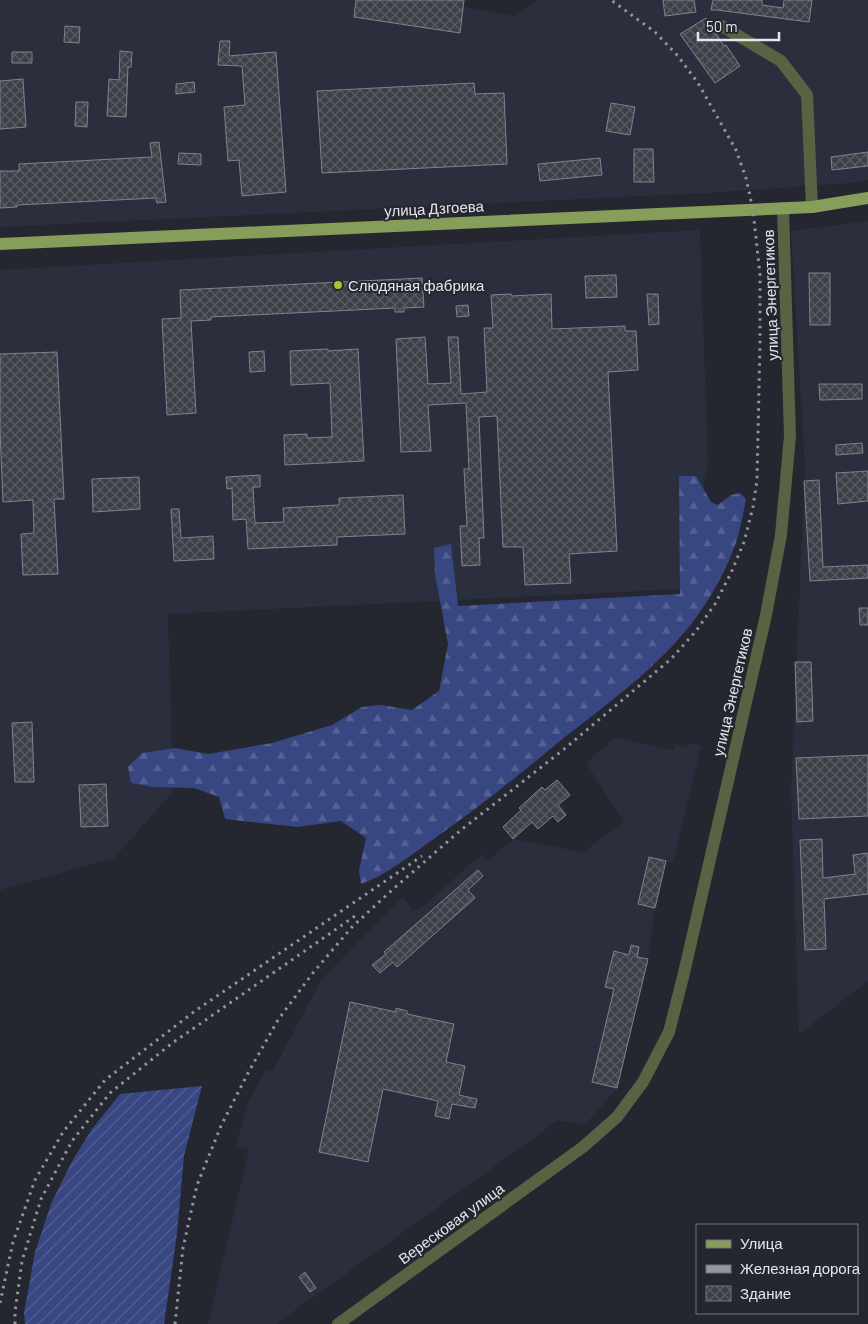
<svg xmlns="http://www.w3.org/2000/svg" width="868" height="1324" font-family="Barlow,sans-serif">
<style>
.built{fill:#2b2f3d}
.forest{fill:url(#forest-firs)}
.garden{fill:url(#garden-furrows)}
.building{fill:url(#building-cross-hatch);stroke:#80838d}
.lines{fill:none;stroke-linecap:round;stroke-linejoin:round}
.minor{stroke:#576343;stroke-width:12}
.major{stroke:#869e59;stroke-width:12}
.rail{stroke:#93969c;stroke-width:3;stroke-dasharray:2.5 5;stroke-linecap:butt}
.poi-dot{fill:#9fca2d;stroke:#24272f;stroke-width:2}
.labels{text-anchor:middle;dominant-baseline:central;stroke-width:4;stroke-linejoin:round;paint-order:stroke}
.street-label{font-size:15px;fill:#e5e7ec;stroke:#24272f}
.poi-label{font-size:15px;fill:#e5e7ec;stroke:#24272f;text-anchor:start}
</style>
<defs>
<pattern id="forest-firs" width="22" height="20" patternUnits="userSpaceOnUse" patternTransform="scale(1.25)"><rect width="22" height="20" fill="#384681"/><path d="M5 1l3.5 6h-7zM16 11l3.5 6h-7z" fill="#556193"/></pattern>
<pattern id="garden-furrows" width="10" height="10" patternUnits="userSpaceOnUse" patternTransform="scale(1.25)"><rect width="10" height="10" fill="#384681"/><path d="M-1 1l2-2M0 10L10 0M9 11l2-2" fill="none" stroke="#556193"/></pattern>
<pattern id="building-cross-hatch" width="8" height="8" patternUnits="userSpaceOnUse" patternTransform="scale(1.25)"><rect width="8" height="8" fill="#3d4048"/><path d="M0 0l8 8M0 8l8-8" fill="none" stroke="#595c63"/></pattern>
</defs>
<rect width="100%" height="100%" fill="#24272f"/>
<path class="built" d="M0 0H427L514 16 537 0H868V180L850 183 707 193 0 227Z
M868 221V981L799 1034 791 790 805 467 791 231Z
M700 230 708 465 683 589 168 614 173 792 114 858 0 890V270Z
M615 738 674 750 675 745 688 748 689 743 701 746 673 863 666 861 655 908 648 959 617 1088 586 1124 557 1121 276 1324H208L249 1149 236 1146 248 1101 266 1071H273L321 980 403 897 413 911 419 910 482 854 488 861 513 839 583 852 624 822 586 763Z"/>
<path class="forest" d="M679 476H696L711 502 718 505 731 495 740 493 746 499C743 513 741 527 737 540 727 569 711 598 692 623 655 670 607 704 560 741 517 777 474 811 428 843 407 858 386 875 361 884L359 871 366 838 341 821 298 827 225 819 219 797 194 788 152 787 131 783 128 767 142 753 175 748 208 754 272 743 332 725 362 707 381 705 412 710 439 691 448 644 435 574 434 548 451 544 458 606 680 594Z"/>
<path class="garden" d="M202 1086 184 1156 177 1234 164 1324H25L24 1313 35 1252 51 1204 71 1163 92 1129 120 1094Z"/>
<path class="building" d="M356 0H464L460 33 354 17Z
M663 0H694L696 12 665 16Z
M713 0H762V5L783 8 784 0H812L809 22 717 10H711Z
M706 18 724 46 726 45 740 66 715 83 680 34Z
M65 26 80 27 79 43 64 42Z
M220 41H230L229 56 276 52 286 192 242 196 239 160 228 161 224 107 245 105 242 66 218 65Z
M120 51 132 52 131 67H128L126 117 107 116 109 79 119 80Z
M12 52H32V63H12Z
M23 79 26 127 0 129V81Z
M194 82 195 92 176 94V84Z
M474 83 475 94 504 93 507 164 322 173 317 91Z
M76 102H88L87 127 75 126Z
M611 103 635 107 630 135 606 131Z
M159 142 166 202 157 203 156 198 17 205V207L0 208V171H19V164L152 157 150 143Z
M634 149H653L654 182H634Z
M868 152V166L832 170 831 157Z
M179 153 201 154V165L178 164Z
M600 158 602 175 540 181 538 164Z
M809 273H830V325H810Z
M616 275 617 297 586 298 585 276Z
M422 278 424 307 404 308V312H395V308L211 317V320L191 321 196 413 167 415 162 319 181 318 180 290Z
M511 294V296L551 294 552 329 625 326V331H636L638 370 608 372 617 551 569 554 571 583 525 585 523 547H503L497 416 479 417 484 538H479L480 565 462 566 460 526H467L464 469H469L466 403 428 405 431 451 401 452 396 339 425 337 428 384 451 383 448 337H458L461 394 487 392 484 328H493L491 295Z
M647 294H658L659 324 649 325Z
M468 305 469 316 457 317 456 306Z
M328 349V351L358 349 364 461 285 465 284 435 307 434V438L332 437 330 383 291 385 290 351Z
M264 351 265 371 250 372 249 352Z
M57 352 64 499H54L58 574 23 575 21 534 34 533 33 500 3 502 0 430V354Z
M819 384H862V399L820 400Z
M862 443 863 453 836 455V445Z
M868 471V501L838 504 836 473Z
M260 475V487H253L255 523 284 522 283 508 339 505V498L403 495 405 534 337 537V545L248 549 246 519 233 520 232 488 227 489 226 477Z
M139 477 140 509 93 512 92 479Z
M819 480 823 567 868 565V578L810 581 804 481Z
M171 509H179L181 538 213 536 214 559 174 561Z
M859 608H868V625H860Z
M795 662H811L813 721 797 722Z
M32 722 34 782H15L12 723Z
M868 755V816L799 819 796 758Z
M557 780 570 795 558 805 566 815 558 822 553 816 538 829 532 822 513 839 503 827 521 810 519 808 542 787 545 790Z
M106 784 108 826 81 827 79 785Z
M822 839 823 878 855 874 853 855 868 853V894L824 899 826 949 805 950 800 840Z
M649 857 666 861 655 908 638 904Z
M478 870 483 876 468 890 475 898 397 967 393 962 380 973 372 965 386 954 384 952Z
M631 945 639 947 637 957 648 959 617 1088 592 1082 614 989 605 987 614 951 629 955Z
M350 1002 396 1012V1008L407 1011V1014L454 1024 446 1062 465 1066 459 1095 477 1099 475 1108 452 1104 449 1119 435 1116 438 1101 383 1089 368 1162 319 1152Z
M305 1272 316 1288 310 1292 299 1277Z"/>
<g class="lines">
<path class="minor" d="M722 26 781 61 807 95 812 207
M338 1324 583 1147 617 1117 643 1082 669 1032 684 973 766 615 781 535 790 436 783 208"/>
<path class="major" d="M0 244 812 207 868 198"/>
<path class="rail" d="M0 1303 13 1242 35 1180 63 1132 105 1080 195 1011 422 856
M15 1324V1312L22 1261 41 1199 72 1141 110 1093 171 1044 355 916
M175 1324 183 1248 197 1185 221 1126 248 1073 278 1020 312 974 352 927 392 890 461 830 563 750 671 659 696 631 715 604 731 573 744 542 753 507 757 480 760 342V275L753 210 746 178 736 150 698 83 677 55 655 32 611 0"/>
</g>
<circle class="poi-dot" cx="338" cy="285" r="5"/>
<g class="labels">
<g class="street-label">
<text transform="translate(434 208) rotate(-3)">улица Дзгоева</text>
<text transform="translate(770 295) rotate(-92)">улица Энергетиков</text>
<text transform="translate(732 692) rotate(-77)">улица Энергетиков</text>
<text transform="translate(451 1223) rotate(-36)">Вересковая улица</text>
</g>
<g class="poi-label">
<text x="348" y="285">Слюдяная фабрика</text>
</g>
</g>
<rect x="696" y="1224" width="162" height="90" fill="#24272f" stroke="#71747b"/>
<rect x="706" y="1240" width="25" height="8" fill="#869e59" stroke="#71747b"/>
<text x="740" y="1249" font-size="15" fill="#e5e7ec">Улица</text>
<rect x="706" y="1265" width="25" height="8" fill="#93969c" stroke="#71747b"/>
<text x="740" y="1274" font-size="15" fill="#e5e7ec">Железная дорога</text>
<rect x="706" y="1286" width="25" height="15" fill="url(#building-cross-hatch)" stroke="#71747b"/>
<text x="740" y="1299" font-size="15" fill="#e5e7ec">Здание</text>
<path d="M698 32v8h81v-8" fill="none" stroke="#e5e7ec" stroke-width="2.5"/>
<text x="706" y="32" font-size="15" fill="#e5e7ec" stroke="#24272f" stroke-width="4" paint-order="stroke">50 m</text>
</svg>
